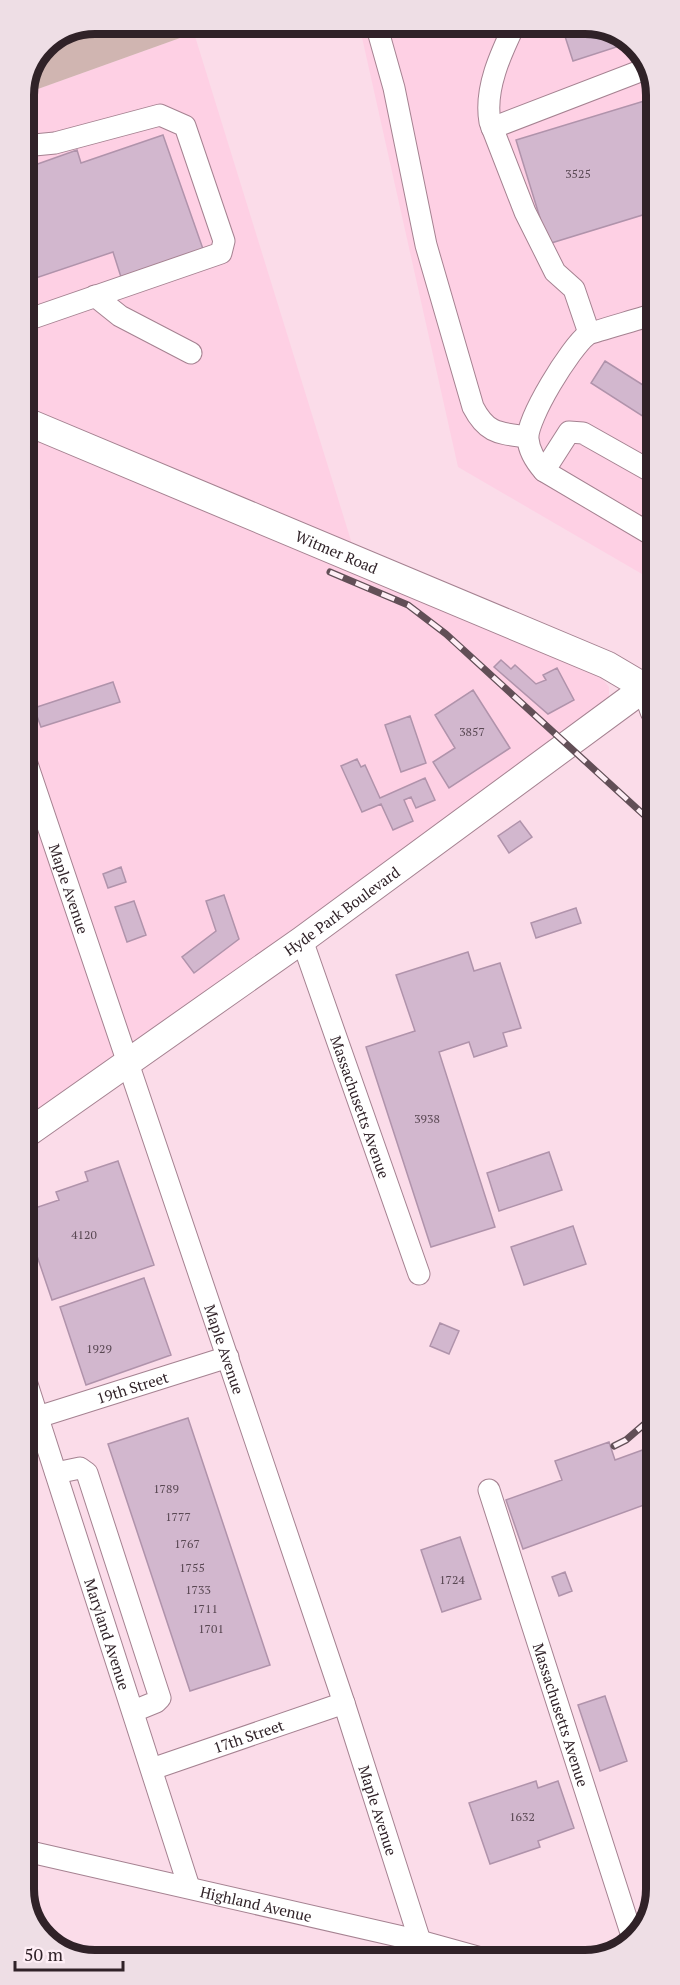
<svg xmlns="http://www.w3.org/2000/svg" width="680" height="1985" font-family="'PT Serif',serif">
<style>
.built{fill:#fed0e4}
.green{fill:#d0b5b1}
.building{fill:#d2b7ce;stroke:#b093ab;stroke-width:1.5}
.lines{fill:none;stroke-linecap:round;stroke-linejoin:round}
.minor-casing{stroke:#a58291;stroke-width:23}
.major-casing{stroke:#a58291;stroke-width:29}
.minor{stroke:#fff;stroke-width:21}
.major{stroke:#fff;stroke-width:27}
.rail-casing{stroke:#624f57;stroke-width:7}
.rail{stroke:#feeef5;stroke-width:4.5;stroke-dasharray:14;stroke-linecap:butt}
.labels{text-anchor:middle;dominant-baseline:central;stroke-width:5;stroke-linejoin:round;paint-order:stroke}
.number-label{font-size:12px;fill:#584752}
.street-label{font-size:15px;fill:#302228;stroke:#feeef5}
.rim{fill:none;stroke:#302228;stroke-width:8}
</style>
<rect width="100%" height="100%" fill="#fbdce9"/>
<path class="built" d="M359 24H589L631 42 654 77V581L458 467Z
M194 33 361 573 600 676 609 687V698L25 1125 24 94Z"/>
<path class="green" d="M96 24H191L194 33 24 94 45 45Z"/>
<path class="building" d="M561 24H589L632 42 573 61Z
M654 98V233L646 214 548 244 516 140Z
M163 135 203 249 121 277 113 252 24 282V182L36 178 32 166 77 150 81 163Z
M605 361 654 392V401L644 417 591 383Z
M654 415V431L647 426Z
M501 660 511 669 515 665 536 684 546 680 543 675 557 668 574 700 548 714 494 667Z
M113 682 120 702 41 727 34 708Z
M473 690 510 748 449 788 433 762 455 748 435 715Z
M410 716 426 763 401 772 385 725Z
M357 759 361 767 365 765 380 798 425 778 435 800 416 808 411 797 404 800 413 821 393 830 381 804 362 812 341 766Z
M520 821 532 837 509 853 498 836Z
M25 862 31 878 25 880Z
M121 867 126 882 108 888 103 874Z
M224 895 239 939 194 973 182 957 216 931 206 901Z
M134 901 146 935 127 942 115 907Z
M576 908 581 923 536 938 531 923Z
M468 952 474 971 500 963 521 1028 503 1033 507 1046 474 1057 469 1042 439 1052 495 1227 431 1247 366 1047 415 1031 396 975Z
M549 1152 562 1190 499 1211 487 1173Z
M118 1161 154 1265 52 1300 37 1256 32 1258 26 1243V1211L59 1200 56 1192 88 1181 85 1172Z
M573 1226 586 1264 524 1285 511 1247Z
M144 1278 171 1355 86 1385 60 1307Z
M440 1323 459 1331 449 1354 430 1346Z
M188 1418 270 1665 190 1691 108 1444Z
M655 1430V1501L523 1549 506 1500 562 1480 555 1461 609 1442 615 1460 648 1448 643 1435Z
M460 1537 481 1599 442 1612 421 1550Z
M565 1572 572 1591 559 1596 552 1577Z
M605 1696 627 1761 600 1771 578 1705Z
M536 1781 538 1788 558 1781 574 1828 538 1841 540 1847 490 1864 469 1803Z"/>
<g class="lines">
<defs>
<g id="minor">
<path d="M376 24 394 88 426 245 473 407C487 434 499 433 527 437"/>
<path d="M515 24C501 53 484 89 490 122L525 212 555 272 574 289 589 333"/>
<path d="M492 128 648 68"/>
<path d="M24 146 55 143 160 115 185 126 224 241 221 253 24 321"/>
<path d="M95 296 120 316 191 353"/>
<path d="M654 314C644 318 591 332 587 335 571 347 526 419 528 439 529 452 536 462 544 471L654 536"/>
<path d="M544 471 569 432 583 433 654 473"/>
<path id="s1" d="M25 758 344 1703 420 1941"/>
<path id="s2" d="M302 940 419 1274"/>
<path id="s3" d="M26 1381 189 1887"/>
<path id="s4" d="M38 1417 228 1357"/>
<path d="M56 1473 80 1468 87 1473 160 1698 156 1702 134 1711"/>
<path id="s5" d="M489 1490 633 1939"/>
<path id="s6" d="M152 1769 344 1703"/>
<path id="s7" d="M26 1851 420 1941 485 1959"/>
</g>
<g id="major">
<path id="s8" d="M25 421 607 665 646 688 654 711"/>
<path id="s9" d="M25 1135 302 940 654 681"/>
</g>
</defs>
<use href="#minor" class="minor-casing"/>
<use href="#major" class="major-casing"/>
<use href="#minor" class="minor"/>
<use href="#major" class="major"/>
<defs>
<path id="rail" d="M330 572 408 605 446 634 655 825
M614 1446 626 1440 655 1415"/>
</defs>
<use href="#rail" class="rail-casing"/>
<use href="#rail" class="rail"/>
</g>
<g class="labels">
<g class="number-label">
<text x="578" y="173">3525</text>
<text x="472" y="731">3857</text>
<text x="427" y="1118">3938</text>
<text x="84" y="1234">4120</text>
<text x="99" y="1348">1929</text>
<text x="166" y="1488">1789</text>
<text x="178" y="1516">1777</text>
<text x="187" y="1543">1767</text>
<text x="192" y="1567">1755</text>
<text x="452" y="1579">1724</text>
<text x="198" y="1589">1733</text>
<text x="205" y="1608">1711</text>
<text x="211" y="1628">1701</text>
<text x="522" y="1816">1632</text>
</g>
<g class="street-label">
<text stroke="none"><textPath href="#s8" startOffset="338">Witmer Road</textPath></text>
<text stroke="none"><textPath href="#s1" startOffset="138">Maple Avenue</textPath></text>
<text stroke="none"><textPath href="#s9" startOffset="388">Hyde Park Boulevard</textPath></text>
<text stroke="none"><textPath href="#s2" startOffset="177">Massachusetts Avenue</textPath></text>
<text stroke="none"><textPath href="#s1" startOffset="624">Maple Avenue</textPath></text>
<text stroke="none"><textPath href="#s4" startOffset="99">19th Street</textPath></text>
<text stroke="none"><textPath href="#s3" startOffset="266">Maryland Avenue</textPath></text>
<text stroke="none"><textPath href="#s5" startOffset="236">Massachusetts Avenue</textPath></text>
<text stroke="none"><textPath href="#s6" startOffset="102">17th Street</textPath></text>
<text stroke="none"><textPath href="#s1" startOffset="1110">Maple Avenue</textPath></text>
<text stroke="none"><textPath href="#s7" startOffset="236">Highland Avenue</textPath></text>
</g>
</g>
<path d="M0 0H680V1985H0ZM95 34H585A61 61 0 0 1 646 95V1889A61 61 0 0 1 585 1950H95A61 61 0 0 1 34 1889V95A61 61 0 0 1 95 34Z" fill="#eedee5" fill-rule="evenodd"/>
<path class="rim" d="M95 34H585A61 61 0 0 1 646 95V1889A61 61 0 0 1 585 1950H95A61 61 0 0 1 34 1889V95A61 61 0 0 1 95 34Z"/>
<path d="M15 1961v9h108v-9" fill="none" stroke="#302228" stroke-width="3"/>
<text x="24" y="1961" font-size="18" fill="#302228" stroke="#feeef5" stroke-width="4.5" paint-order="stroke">50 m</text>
</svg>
